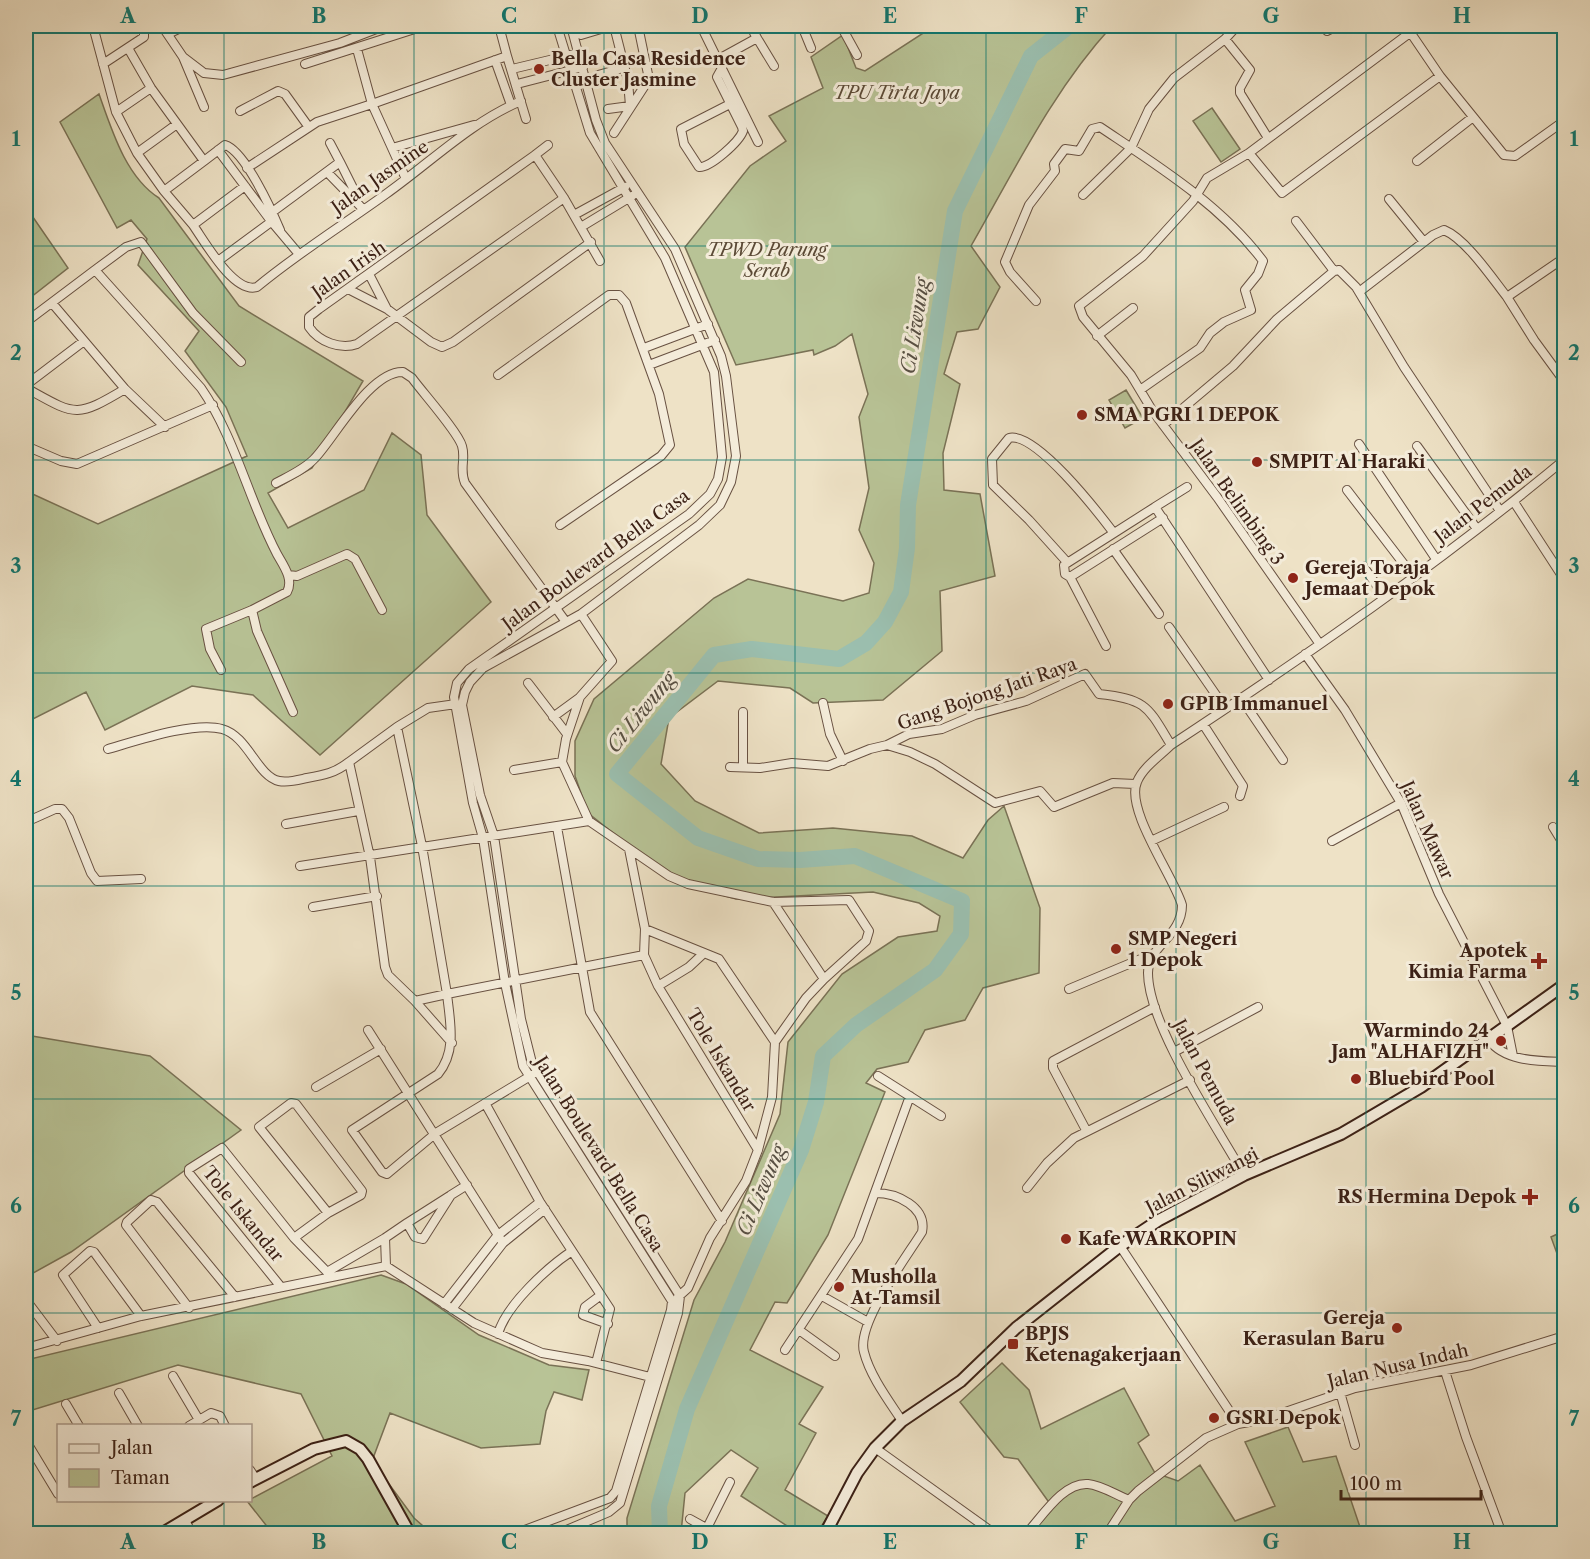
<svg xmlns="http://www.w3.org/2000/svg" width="1590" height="1559" font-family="'Libre Caslon Text',serif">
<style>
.green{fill:#b8c396;stroke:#7a7256;stroke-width:1.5}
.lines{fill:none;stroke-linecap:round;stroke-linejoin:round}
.river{stroke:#9bbfaf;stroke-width:16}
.minor-casing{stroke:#685142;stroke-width:10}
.secondary-casing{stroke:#3c2116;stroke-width:14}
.minor{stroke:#f4ecda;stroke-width:8}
.secondary{stroke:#f4ecda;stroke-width:10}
.grid{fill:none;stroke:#0f766e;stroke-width:1.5;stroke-opacity:0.55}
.poi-dot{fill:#8f2418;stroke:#f4ecda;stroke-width:2}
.labels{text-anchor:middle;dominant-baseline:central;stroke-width:6;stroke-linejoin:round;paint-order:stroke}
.poi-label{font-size:18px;font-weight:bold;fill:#3c2116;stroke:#f4ecda;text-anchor:start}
.park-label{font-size:18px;font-style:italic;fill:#5b4a36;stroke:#f4ecda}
.street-label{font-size:18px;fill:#3c2116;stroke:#f4ecda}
.water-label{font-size:20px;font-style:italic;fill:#585044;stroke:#f4ecda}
.neatline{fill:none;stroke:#0f766e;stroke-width:2}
.grid-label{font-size:20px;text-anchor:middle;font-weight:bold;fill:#0f766e}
</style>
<rect width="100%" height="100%" fill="#eee2c6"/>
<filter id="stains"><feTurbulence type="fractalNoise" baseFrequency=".00333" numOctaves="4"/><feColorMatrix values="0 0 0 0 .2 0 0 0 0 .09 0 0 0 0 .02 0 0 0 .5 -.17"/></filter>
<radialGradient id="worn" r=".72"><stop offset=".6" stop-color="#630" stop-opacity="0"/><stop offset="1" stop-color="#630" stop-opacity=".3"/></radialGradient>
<path class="green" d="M934 26H1112C1053 90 1014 171 971 246L1000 287 978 329 957 332 944 374 960 384 943 453 944 490 980 494 995 576 940 591 942 651 883 700 813 703 790 688 718 681 669 718 661 764 695 801 759 833 833 828 912 836 963 858 988 820 1004 806 1040 908 1039 973 983 988 965 1020 925 1030 908 1062 877 1069 866 1083 885 1092 828 1235 787 1303 775 1302 750 1350 823 1387 799 1424 816 1433 785 1490 828 1516 817 1533H798L741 1496 758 1468 731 1450 685 1493 681 1533H627V1518L694 1300 725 1242 780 1114 788 1042 842 974 898 937 937 931 940 916 919 903 873 892 736 899 675 882 588 813 575 776V741L594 699 714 598 748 579 843 601 869 593 874 563 859 530 869 488 859 417 868 394 852 334 835 346 814 355 813 350 736 365 685 247 750 166 786 141 769 116 823 88 811 57 843 35 856 68 865 71Z
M99 94C112 131 126 177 159 198L239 306 363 381 312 468 268 493 288 528 364 490 392 433 421 455 427 515 491 602 320 755 253 695 192 686 105 730 86 692 29 721 26 714V491L98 524 247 456 226 407 185 351 199 331 138 265 147 239 131 220 117 228 60 122Z
M1212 108 1240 149 1221 162 1193 121Z
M26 207 68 268 26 301Z
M1126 390 1143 418 1125 428 1109 400Z
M26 1035 150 1056 241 1130 71 1252 26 1277Z
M1564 1231V1273L1551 1237Z
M381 1275 406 1284 479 1335 549 1365 589 1370 582 1400 554 1392 546 1411 540 1444 481 1448 390 1413 372 1461 414 1518 431 1533 273 1534 247 1501 332 1456 301 1394 178 1365 26 1412V1360Z
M1002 1363 1029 1390 1041 1429 1124 1388 1149 1435 1138 1443 1155 1473 1178 1481 1200 1465 1235 1521 1275 1506 1245 1442 1288 1427 1303 1462 1336 1456 1362 1533H1031L1053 1508 1018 1459 1004 1457 960 1402Z"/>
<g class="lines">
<path class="river" d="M660 1534 659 1506 687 1409 801 1150 816 1102 823 1056 856 1025 935 970 961 934 962 901 855 856 800 860 758 859 698 838 617 774 714 655 752 649 839 659 866 643 885 622 901 592 907 548 908 505 955 211 1031 56 1069 26"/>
<defs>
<path id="minor" d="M93 26 116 112 137 153 164 191 204 161
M162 26 183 57 204 107
M499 26 507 56
M701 26 758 142
M802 26 811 48
M841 26 857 55
M1322 26 1327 31 1337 26
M1406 26 1440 76 1504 155 1515 156 1564 121
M168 34 185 26
M581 35 611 26
M757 38 752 29 758 26
M1225 39 1250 70 1240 88V93L1268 138
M128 48 151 88 204 161 225 145C245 151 272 211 280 230
M183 57 204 73 223 75 340 43 384 26
M495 60 511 105
M717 60 757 38 774 66
M103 64 144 37V26
M305 64 424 26
M722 68 717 77 742 127 743 131C739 142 710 168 699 167L684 144 681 129 730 104
M512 69 579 53
M598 75 623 68
M517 84 583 67
M608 109 630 106 628 81 614 26
M240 111 278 91 285 94 308 126
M116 112 151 88
M474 125 392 148 372 104 507 56 526 119
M614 133 649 79 638 26
M392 148 406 179
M218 150 271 221 298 253
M137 153 177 124
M1249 153 1282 193 1440 76
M535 155 548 145
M1417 161 1473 117
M340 162 355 192 356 199
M247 168 317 122 372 104 357 49
M327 172 363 209
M245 186 193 225C205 242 234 294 257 287 298 253 343 225 386 194 431 162 471 122 521 101
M164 191 193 225
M1083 195 1131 148 1149 109 1174 78 1225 39 1237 26
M564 198 357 344C341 350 319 342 309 327V317L319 309 535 155 564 198 600 261
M1389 199 1424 242
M271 213 340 162 330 143
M574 215 625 187
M1296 221 1334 271
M581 227 632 196
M1564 258 1507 297 1534 340 1564 381
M218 261 275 219
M369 274 387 309
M348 289 387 309 431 342 442 347 453 342 591 242
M1359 292 1433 235 1444 230C1466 239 1492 278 1507 297
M1036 301 1010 272 1005 262 1029 205 1055 171 1054 164 1065 149 1079 151 1092 129 1100 127C1158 166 1221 205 1263 261L1258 274 1245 290 1251 310 1224 322 1210 333 1200 348 1140 390
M52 303 125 389 165 427
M26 322 95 270
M1097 336 1133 308
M644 348 708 324
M649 365 715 340
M498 375 609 295H619L626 303 659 394 670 445 661 456 560 525
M26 385 84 341
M26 388C75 415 75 419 125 389
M1163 425 1233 366 1277 319 1334 271 1339 270 1356 287 1404 367 1500 511
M1359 444 1436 559
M26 446 61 461 77 464 213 405
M1417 446 1477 529
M276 483C289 476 305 469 315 458 335 437 370 371 403 372L412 378C423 393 458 432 462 446 466 459 459 469 465 483L566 622
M1187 487 1155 507 1269 680
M1347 490 1413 576
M1514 502 1564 579
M1113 549 1159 614
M1066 561 1029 520 993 485 992 459 1009 438C1035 431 1097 511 1113 532
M1363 566 1385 597
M288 575 297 576 347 554 355 559 382 610
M1070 577 1163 518
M252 610 257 631 293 712
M581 614 612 661 580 697 566 739 562 762 589 821 669 876 688 884 773 902 849 900 869 931 866 941 824 979 806 998 775 1042 772 1097 758 1150 746 1181 710 1238 688 1288 678 1297
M1169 627 1225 708
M1319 643 1217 497 1152 410 1131 375 1083 317 1079 306 1143 256 1193 201 1207 178 1249 153 1411 32
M1106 646 1070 577 1065 574 1064 565 1155 507
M1305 654 1345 710 1401 803 1439 894 1507 1026 1513 1056
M221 670 210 649 206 629 252 610 287 592C294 579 283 565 277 554 249 501 235 437 201 388L95 270 126 247 141 242 193 313 241 362
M528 683 567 734
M1241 698 1283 760
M823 703 830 734 843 761
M456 704 428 708 397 727 422 846 447 994 644 955
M553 717 579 698
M1203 724 1243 786 1240 796
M397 727 349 762 370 857 385 967 388 975 415 1001 447 994C450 1022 457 1051 438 1074L352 1130 382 1172 387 1174 436 1133 532 1075
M887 745 909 734 942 729 975 715 1026 701 1085 674 1099 694C1147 699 1148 707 1171 745
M108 749C136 741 195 721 222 729 248 736 257 776 279 781 288 783 298 780 307 778 324 775 335 773 349 762
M730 767 760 768 792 763 828 766 870 749 887 745 910 752 935 764 995 803 1040 791 1054 807 1113 783 1135 784
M743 767V712
M514 770 562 762
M26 822 55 809H62L69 818 91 873 97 881 141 879
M286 824 358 811
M557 827 590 1012 722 1221
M1553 827 1564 845
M1151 841 1224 807
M1332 841 1401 803
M629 849 645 929 644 955 658 986 758 1150
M300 866 589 821
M773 902 824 979
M313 907 377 896
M645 929 719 959 775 1042
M658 986 689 967 704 953
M1069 989 1155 953
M415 1001 452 1043
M368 1030 503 1243
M1489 1040C1505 1062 1540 1061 1564 1062
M1174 1052 1258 1007
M878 1076 941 1116
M316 1087 381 1049
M485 1103 540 1202 610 1309 596 1363
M1086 1130 1053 1068V1061L1155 1007
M1244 1175C1217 1127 1148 1025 1148 973 1148 945 1182 937 1182 905 1174 877 1125 810 1137 782 1143 767 1160 756 1171 745 1306 656 1440 563 1564 460
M1027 1188 1047 1163 1074 1138 1190 1080
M875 1193C897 1193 927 1207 922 1232 906 1258 856 1324 864 1352 870 1376 889 1401 902 1421
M451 1195 407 1223 415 1237 423 1239 451 1195 467 1185
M294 1238 328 1213 361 1195 362 1191 296 1104 291 1103 259 1127 328 1213
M385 1238 407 1223
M1120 1246 1238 1424
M327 1272 385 1238 386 1266
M281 1287 189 1173V1169L222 1148 294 1238 331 1276
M601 1295 585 1307 583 1315 608 1324
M822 1296 868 1322
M26 1300 57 1341
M444 1304 497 1236 540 1202
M189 1308 126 1225 127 1222 151 1200 157 1202 235 1297
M452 1309 503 1243 545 1209
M98 1328 63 1275 90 1251 94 1252 141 1316
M799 1330 835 1356
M498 1334C506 1305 548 1267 572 1251
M26 1348 141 1316 386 1266 474 1323 542 1353 588 1361 654 1378
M785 1350 858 1239 910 1096
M1445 1371 1466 1437 1502 1534
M173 1376 199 1420
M1340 1392 1355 1445
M119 1393 138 1426
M66 1404 79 1426
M189 1426 211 1413 220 1416 225 1426
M26 1441 58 1494
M875 1448 995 1534
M250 1470 256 1479
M690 1519 717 1534
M185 1520 192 1534
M707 1528 730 1482
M26 1530 29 1534
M514 1534 610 1498 616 1491 671 1310 672 1301 523 1066 505 983 483 838 473 803 454 697 457 683 469 669 689 514 710 494 718 479 722 457 714 372 665 258 590 133 557 26
M557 1534 609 1512 620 1503 678 1313 680 1296 532 1063 521 1019 494 836 480 795 462 705 465 692 470 682 483 668 581 614 699 525 720 505 731 482 736 456 726 376 721 356 675 249 605 143 596 120 571 26
M1026 1534C1042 1517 1063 1482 1088 1484 1101 1485 1116 1495 1129 1500
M1107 1534 1129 1500 1138 1491 1206 1438 1238 1424 1265 1419 1355 1388 1471 1365 1564 1336"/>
<path id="secondary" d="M250 1482 314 1449 346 1441 360 1449 368 1459 410 1534
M161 1534 218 1500
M825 1534 857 1473 875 1448 902 1421 961 1381 1016 1328 1120 1246 1159 1220 1244 1175 1341 1134 1365 1120 1421 1087 1564 985"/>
</defs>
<use href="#minor" class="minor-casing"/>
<use href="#secondary" class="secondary-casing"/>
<use href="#minor" class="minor"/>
<use href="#secondary" class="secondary"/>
</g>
<path class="grid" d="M224 26V1426M414 26V1534M604 26V1534M795 26V1534M986 26V1534M1176 26V1534M1366 26V1534M26 246H1564M26 460H1564M26 673H1564M26 886H1564M26 1099H1564M26 1313H1564M224 1500V1534"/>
<g class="poi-dot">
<circle cx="539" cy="69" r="6"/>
<circle cx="1082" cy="415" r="6"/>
<circle cx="1257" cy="462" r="6"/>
<circle cx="1293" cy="578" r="6"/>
<circle cx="1168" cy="704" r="6"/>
<circle cx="1116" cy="949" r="6"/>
<path d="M1536 952h6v6h6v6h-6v6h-6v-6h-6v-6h6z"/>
<circle cx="1501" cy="1041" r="6"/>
<circle cx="1356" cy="1079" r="6"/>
<path d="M1527 1188h6v6h6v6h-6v6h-6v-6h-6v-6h6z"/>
<circle cx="1066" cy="1239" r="6"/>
<circle cx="839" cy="1287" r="6"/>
<circle cx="1397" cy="1328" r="6"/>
<rect x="1007" y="1338" width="12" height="12" rx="3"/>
<circle cx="1214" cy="1418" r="6"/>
</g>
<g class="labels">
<g class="poi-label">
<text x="551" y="59">Bella Casa Residence<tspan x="551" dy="21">Cluster Jasmine</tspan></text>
<text x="1094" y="415">SMA PGRI 1 DEPOK</text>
<text x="1269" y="462">SMPIT Al Haraki</text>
<text x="1305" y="568">Gereja Toraja<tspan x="1305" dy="21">Jemaat Depok</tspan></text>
<text x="1180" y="704">GPIB Immanuel</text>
<text x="1128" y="939">SMP Negeri<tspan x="1128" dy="21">1 Depok</tspan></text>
<text x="1527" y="951" text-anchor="end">Apotek<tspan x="1527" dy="21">Kimia Farma</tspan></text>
<text x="1489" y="1031" text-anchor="end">Warmindo 24<tspan x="1489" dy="21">Jam "ALHAFIZH"</tspan></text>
<text x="1368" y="1079">Bluebird Pool</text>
<text x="1516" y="1197" text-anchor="end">RS Hermina Depok</text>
<text x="1078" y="1239">Kafe WARKOPIN</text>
<text x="851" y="1277">Musholla<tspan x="851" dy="21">At-Tamsil</tspan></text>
<text x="1385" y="1318" text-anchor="end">Gereja<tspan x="1385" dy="21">Kerasulan Baru</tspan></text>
<text x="1025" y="1334">BPJS<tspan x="1025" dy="21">Ketenagakerjaan</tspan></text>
<text x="1226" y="1418">GSRI Depok</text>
</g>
<g class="park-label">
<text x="897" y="93">TPU Tirta Jaya</text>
<text x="767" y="250">TPWD Parung<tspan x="767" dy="21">Serab</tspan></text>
</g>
<g class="street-label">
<text transform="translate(380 177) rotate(-35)">Jalan Jasmine</text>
<text transform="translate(349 270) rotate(-35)">Jalan Irish</text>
<text transform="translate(1237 502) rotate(55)">Jalan Belimbing 3</text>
<text transform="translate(1483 504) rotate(-37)">Jalan Pemuda</text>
<text transform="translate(596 560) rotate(-36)">Jalan Boulevard Bella Casa</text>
<text transform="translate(987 694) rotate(-19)">Gang Bojong Jati Raya</text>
<text transform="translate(1427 830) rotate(66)">Jalan Mawar</text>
<text transform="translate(721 1060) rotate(59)">Tole Iskandar</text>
<text transform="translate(1205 1072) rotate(62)">Jalan Pemuda</text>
<text transform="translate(599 1154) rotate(58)">Jalan Boulevard Bella Casa</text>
<text transform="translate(1202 1181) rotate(-27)">Jalan Siliwangi</text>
<text transform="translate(243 1214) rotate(51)">Tole Iskandar</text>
<text transform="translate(1398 1366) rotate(-13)">Jalan Nusa Indah</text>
</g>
<g class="water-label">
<text transform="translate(915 326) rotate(-81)">Ci Liwung</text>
<text transform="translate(641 712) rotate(-51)">Ci Liwung</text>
<text transform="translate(761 1190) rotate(-67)">Ci Liwung</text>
</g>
</g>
<rect width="1590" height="1559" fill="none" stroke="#eee2c6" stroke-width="66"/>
<rect x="57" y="1424" width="195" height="78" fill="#f4ecda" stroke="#aa9b8c" stroke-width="1.5"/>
<rect x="69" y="1444" width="30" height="9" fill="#f4ecda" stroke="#aa9b8c" stroke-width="1.5"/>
<text x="111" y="1454" font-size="18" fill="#3c2116">Jalan</text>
<rect x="69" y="1469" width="30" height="18" fill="#b8c396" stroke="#aa9b8c" stroke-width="1.5"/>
<text x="111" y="1484" font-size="18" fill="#3c2116">Taman</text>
<path d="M1341 1490v9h140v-9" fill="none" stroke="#3c2116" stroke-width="3"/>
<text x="1350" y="1490" font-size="18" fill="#3c2116" stroke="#f4ecda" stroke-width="4.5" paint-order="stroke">100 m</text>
<rect x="33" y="33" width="1524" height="1493" class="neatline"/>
<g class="grid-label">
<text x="128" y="23">A</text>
<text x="319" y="23">B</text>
<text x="509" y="23">C</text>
<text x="700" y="23">D</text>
<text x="890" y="23">E</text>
<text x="1081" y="23">F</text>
<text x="1271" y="23">G</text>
<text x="1462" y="23">H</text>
<text x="16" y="146">1</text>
<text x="1574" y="146">1</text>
<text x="16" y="360">2</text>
<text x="1574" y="360">2</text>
<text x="16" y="573">3</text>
<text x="1574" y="573">3</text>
<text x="16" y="786">4</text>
<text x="1574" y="786">4</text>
<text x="16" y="1000">5</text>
<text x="1574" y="1000">5</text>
<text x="16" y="1213">6</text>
<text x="1574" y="1213">6</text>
<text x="16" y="1426">7</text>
<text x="1574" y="1426">7</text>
<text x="128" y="1549">A</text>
<text x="319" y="1549">B</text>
<text x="509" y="1549">C</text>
<text x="700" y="1549">D</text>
<text x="890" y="1549">E</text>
<text x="1081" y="1549">F</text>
<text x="1271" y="1549">G</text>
<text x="1462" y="1549">H</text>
</g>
<rect width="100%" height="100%" filter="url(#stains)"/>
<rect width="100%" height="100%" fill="url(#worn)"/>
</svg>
